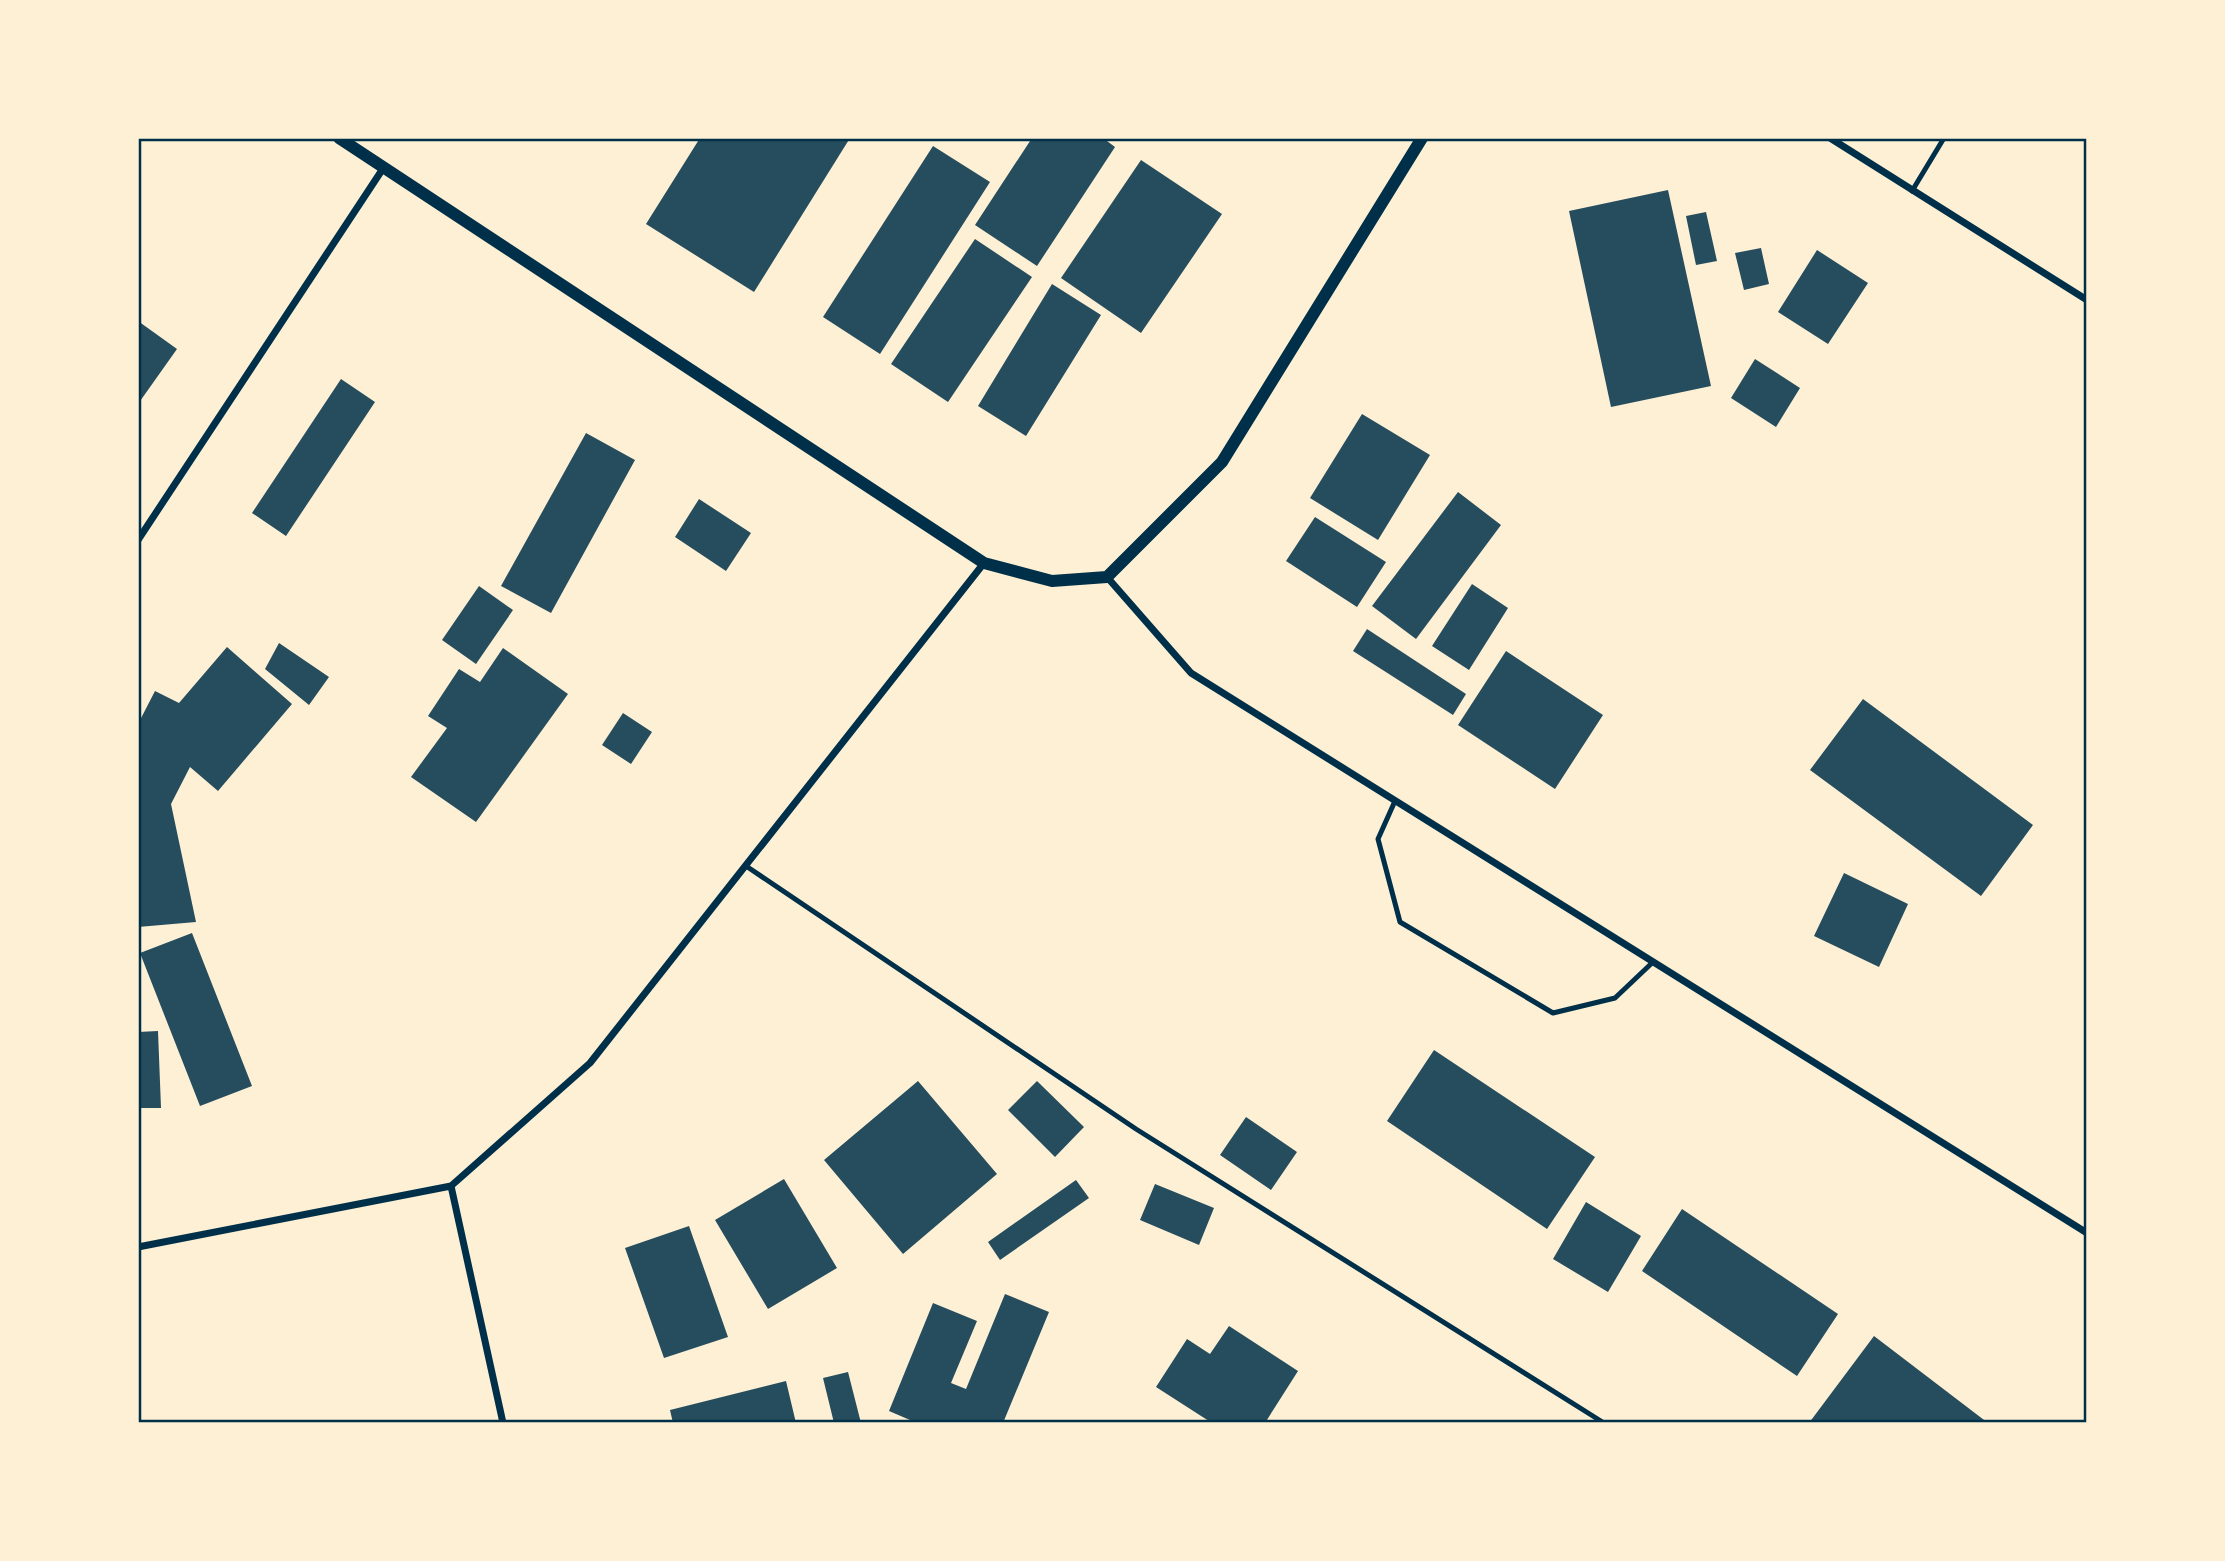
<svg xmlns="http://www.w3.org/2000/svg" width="2225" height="1561" font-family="'Exo 2',sans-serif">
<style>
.building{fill:#264d5e}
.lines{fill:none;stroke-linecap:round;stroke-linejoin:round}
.service{stroke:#003049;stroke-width:5}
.minor{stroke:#003049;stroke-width:7}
.tertiary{stroke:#003049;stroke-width:12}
.neatline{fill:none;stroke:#003049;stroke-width:2.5}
</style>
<rect width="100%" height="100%" fill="#fdf0d5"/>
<path class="building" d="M700 138H850L754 292 646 224Z
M1032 138H1103L1115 147 1037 266 975 225Z
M933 146 990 182 880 354 823 317Z
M1141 160 1222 214 1141 333 1061 278Z
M1668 190 1711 386 1611 407 1569 211Z
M1706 212 1717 261 1696 265 1686 216Z
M975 239 1032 277 948 402 891 364Z
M1761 248 1769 284 1744 290 1735 253Z
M1817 250 1868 283 1828 344 1778 312Z
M1052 284 1101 315 1026 436 978 406Z
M138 321 177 349 138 404Z
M1755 359 1800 388 1776 427 1731 398Z
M341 379 375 402 286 536 252 513Z
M1362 414 1430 455 1378 540 1310 498Z
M586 433 635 460 551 613 501 586Z
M1458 492 1501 525 1416 639 1372 606Z
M699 499 751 533 726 571 675 537Z
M1315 517 1386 562 1357 607 1286 561Z
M1472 584 1508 608 1469 670 1432 646Z
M479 586 513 610 476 664 442 640Z
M1367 629 1466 694 1453 715 1353 651Z
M279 643 329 677 309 705 265 669Z
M227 647 292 704 218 791 190 767 171 804 196 922 138 927V724L155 691 179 703Z
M503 648 568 694 476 822 411 777 447 728 428 716 459 669 480 682Z
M1506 651 1603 715 1555 789 1458 725Z
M1863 699 2033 825 1981 896 1810 770Z
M623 713 652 732 631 764 602 745Z
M1844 873 1908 904 1879 967 1814 936Z
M192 933 252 1086 200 1106 140 953Z
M158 1031 161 1108H138V1032Z
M1434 1050 1595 1157 1547 1229 1387 1121Z
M918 1081 997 1174 903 1254 824 1160Z
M1037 1081 1084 1127 1055 1157 1008 1110Z
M1246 1117 1297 1152 1271 1190 1220 1155Z
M784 1179 837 1268 768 1309 715 1220Z
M1076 1180 1089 1198 1000 1260 988 1242Z
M1155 1184 1214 1208 1199 1245 1140 1220Z
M1586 1202 1641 1236 1608 1292 1553 1259Z
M1682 1209 1838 1314 1797 1376 1642 1271Z
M689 1226 728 1337 664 1358 625 1248Z
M1005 1294 1049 1312 1003 1423H917L889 1411 933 1303 977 1321 951 1383 966 1389Z
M1229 1326 1298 1371 1265 1423H1212L1156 1387 1187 1339 1210 1354Z
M1874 1336 1988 1423H1809Z
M848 1372 861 1423H834L823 1378Z
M786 1381 796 1423H673L670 1410Z"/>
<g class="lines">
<path class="service" d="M1912 191 1944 138
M1395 801 1378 839 1400 922 1553 1013 1615 998 1653 962
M746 866 1136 1129 1604 1423"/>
<path class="minor" d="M1830 138 2087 300
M138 540 384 167
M1107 577 1191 673 2087 1233
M451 1186 503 1423
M138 1247 451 1186 590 1063 984 563"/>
<path class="tertiary" d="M339 138 984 563 1052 581 1107 577 1222 462 1422 138"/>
</g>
<rect width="2225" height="1561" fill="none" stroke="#fdf0d5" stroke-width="280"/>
<rect x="140" y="140" width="1945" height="1281" class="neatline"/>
</svg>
